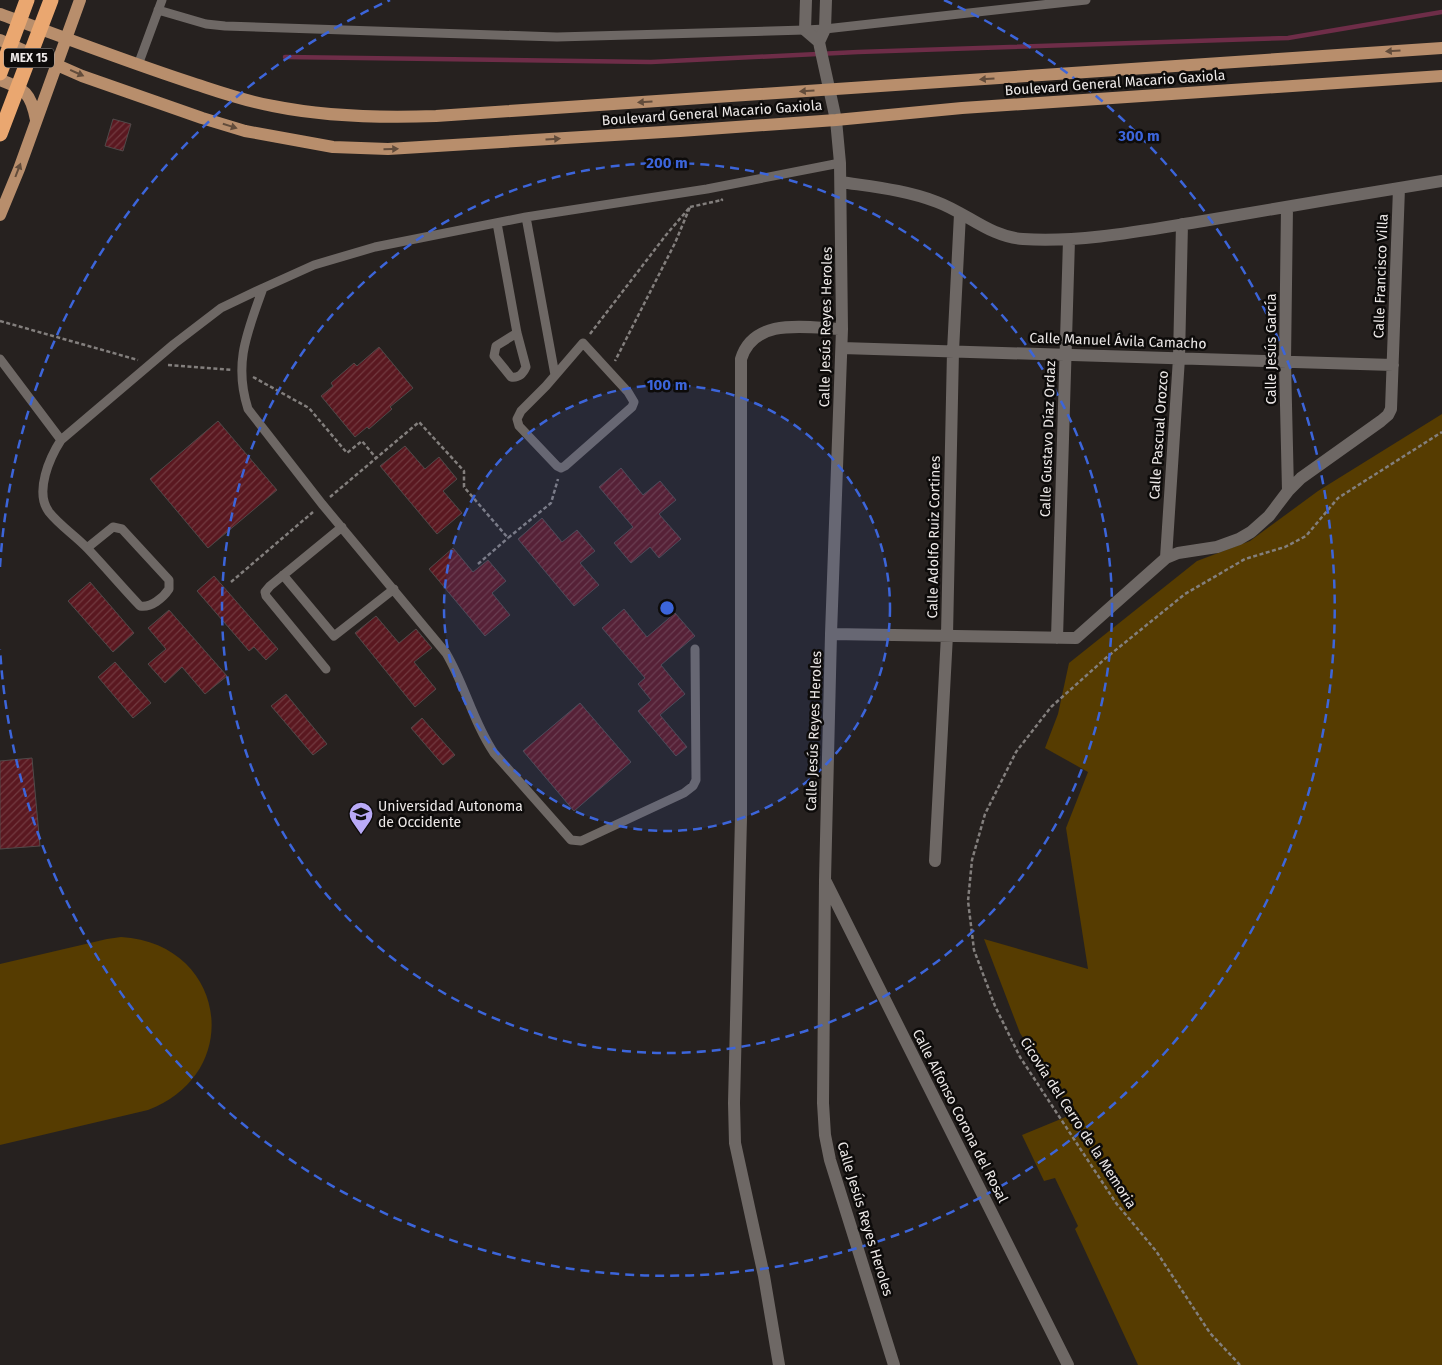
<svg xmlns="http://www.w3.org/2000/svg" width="1442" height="1365" font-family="'Fira Sans',sans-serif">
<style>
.park{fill:#563c01}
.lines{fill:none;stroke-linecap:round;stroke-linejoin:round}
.stream{stroke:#6e2d48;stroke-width:4.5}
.building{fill:url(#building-hatch);stroke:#504949}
.path{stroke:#837f7d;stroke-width:2.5;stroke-dasharray:4 2.5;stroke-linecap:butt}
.lane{stroke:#6e6865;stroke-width:9}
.street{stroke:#6e6865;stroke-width:12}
.primary{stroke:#b88e6c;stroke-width:12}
.highway{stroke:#eaa770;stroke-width:15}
.oneway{fill:#624c3b}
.ring{fill:none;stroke:#3c65da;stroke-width:2.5;stroke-dasharray:9 6}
.labels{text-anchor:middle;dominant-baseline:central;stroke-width:5;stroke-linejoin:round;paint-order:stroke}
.shield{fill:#0d0b0a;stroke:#aaa6a5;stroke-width:1}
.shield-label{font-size:12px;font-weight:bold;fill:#ede9e8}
.street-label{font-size:14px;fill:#ede9e8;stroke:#0d0b0a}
.poi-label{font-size:14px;fill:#ede9e8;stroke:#0d0b0a;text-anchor:start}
.centre{fill:#3c65da;stroke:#0d0b0a;stroke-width:2.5}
.ring-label{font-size:15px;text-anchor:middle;font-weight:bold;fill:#3c65da;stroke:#0d0b0a;stroke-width:5;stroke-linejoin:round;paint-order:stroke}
</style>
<defs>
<pattern id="building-hatch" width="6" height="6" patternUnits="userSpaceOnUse" patternTransform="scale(1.25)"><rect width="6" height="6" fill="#5a1820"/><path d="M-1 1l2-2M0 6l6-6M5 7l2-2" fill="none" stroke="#723a40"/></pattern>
</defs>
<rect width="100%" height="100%" fill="#26211f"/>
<path class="park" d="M1442 414V1365H1138L1075 1229 1078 1226 1055 1178 1044 1181 1022 1135 1073 1114 1020 1033 984 939 1088 969 1066 828 1088 772 1045 748 1058 714 1069 663 1197 561 1250 541 1318 491Z
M121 937C226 943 246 1073 148 1110L0 1145V964L107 939Z"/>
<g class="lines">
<path class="stream" d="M285 57 651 62 858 52 1288 38 1442 12"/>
</g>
<path class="building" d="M113 119 131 124 123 151 105 146Z
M379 347 413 388 390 407 392 409 369 429 367 427 355 437 321 396 333 386 331 383 354 363 357 366Z
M218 421 277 490 208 548 150 479Z
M405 446 425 469 439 457 457 479 443 491 462 513 437 534 380 466Z
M621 468 643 495 660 481 676 500 659 514 681 539 659 558 650 547 631 563 614 543 633 527 599 487Z
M542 518 562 542 577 530 595 551 580 563 599 585 574 606 518 539Z
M453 548 473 572 488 560 506 581 492 593 510 615 485 636 429 569Z
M214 576 278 649 266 660 254 647 249 651 197 591Z
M90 582 134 633 113 652 68 601Z
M624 609 647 637 675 613 695 636 661 665 685 694 660 715 687 747 676 756 638 711 651 700 638 684 645 678 602 628Z
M169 610 227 676 205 694 182 667 165 683 148 664 166 649 148 628Z
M376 616 399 643 416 629 432 648 414 662 436 689 415 707 355 633Z
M115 662 151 703 133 718 98 677Z
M286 694 327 744 313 755 271 706Z
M580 703 631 762 574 811 523 751Z
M422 718 455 755 443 765 411 728Z
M32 758 40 846 0 849V761Z"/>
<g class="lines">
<path class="path" d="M690 207 722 200 721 199
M0 321 138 360
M590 334 666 235 690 207 675 243 615 361
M168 365 232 370
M253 377 309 408 347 453 362 441 376 458
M330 497 419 422 464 471V487L508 538 551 503 558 479
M478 564 508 538
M231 582 313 512
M1240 1365 1210 1333 1156 1251 1116 1203 1020 1057 995 1006 974 950 968 901 972 860 985 814 1016 752 1051 707 1107 657 1185 594 1245 559 1285 547 1306 536 1338 498 1442 432"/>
<path class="lane" d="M158 10 206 24 225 26 557 37 805 30 825 29 1086 0
M138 65 162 0
M526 217 555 375
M497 223 517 333 526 367C523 374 519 378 511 377L494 356 496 346 517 333
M583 343 628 392 634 402 632 407 565 466 561 468 557 466 519 426 517 419 521 411 546 386Z
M0 359 61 440
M87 548 113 527 122 529 169 580V589C163 598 151 608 140 606 122 587 106 568 88 549 76 536 60 526 49 512 34 492 50 457 61 440L174 344 221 308 263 288
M283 575 334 636 394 589
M695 649 696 780 693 786 684 793 581 841 571 840 494 753C473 722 465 685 446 653L322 504 248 409C233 362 248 331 263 288L314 265 375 247 526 217 707 189 840 163
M326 669 266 596 265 592 270 586 342 527"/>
<path class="street" d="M806 0 805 30 819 42 820 47 836 120 840 163 842 329 831 634 825 880 823 1103 825 1135 830 1160 894 1365
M819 42 825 29 826 0
M841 182C874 187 906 190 937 202 967 213 990 237 1023 239 1081 243 1146 230 1203 221 1283 207 1362 194 1442 181
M1287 207 1285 362 1288 491
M842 348 1393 365
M1166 558 1179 358 1182 224
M831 634 1076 638 1166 558 1178 553 1217 547 1239 539 1251 532 1269 516 1288 491 1301 478 1381 421 1388 415 1391 409 1399 188
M1057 638 1069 240
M935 861 947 635 953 351 960 214
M826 882 1068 1365
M779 1365 764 1276 735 1143 734 1103 741 818V359C754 316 808 328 842 329"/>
<path class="primary" d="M0 14C63 37 125 61 189 82 217 91 244 101 273 106 327 117 381 118 436 116L1442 48
M0 40 82 76 202 118 245 131 333 147 388 149 680 131 836 120 962 108 1442 76
M0 80C25 89 31 93 36 120
M0 215 19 169 80 0"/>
<path class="highway" d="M0 73 27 0
M0 134 51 0"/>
</g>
<defs><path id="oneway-solid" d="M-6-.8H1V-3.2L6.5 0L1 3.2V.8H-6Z" transform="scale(1.25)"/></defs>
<g class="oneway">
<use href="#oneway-solid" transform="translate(1393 51) rotate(176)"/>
<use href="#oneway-solid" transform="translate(77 73) rotate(24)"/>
<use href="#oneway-solid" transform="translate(987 79) rotate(176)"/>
<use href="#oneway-solid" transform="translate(807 91) rotate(176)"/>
<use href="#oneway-solid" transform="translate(645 102) rotate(176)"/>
<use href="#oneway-solid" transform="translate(230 126) rotate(17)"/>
<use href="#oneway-solid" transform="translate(553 139) rotate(-4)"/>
<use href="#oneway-solid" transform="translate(391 149) rotate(-1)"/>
<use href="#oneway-solid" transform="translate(18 170) rotate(-69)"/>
</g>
<circle cx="667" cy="608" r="223" fill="#3c65da" fill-opacity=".12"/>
<g class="ring">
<circle cx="667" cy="608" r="223"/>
<circle cx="667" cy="608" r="445"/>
<path d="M0 567A668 668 0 0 1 390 0M944 0A668 668 0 1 1 0 649"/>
</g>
<defs>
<symbol id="university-pin" viewBox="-11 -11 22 30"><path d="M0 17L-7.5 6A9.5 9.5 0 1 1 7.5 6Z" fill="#b9aaf7" stroke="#0d0b0a"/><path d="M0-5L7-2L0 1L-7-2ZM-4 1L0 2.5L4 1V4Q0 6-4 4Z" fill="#111"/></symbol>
</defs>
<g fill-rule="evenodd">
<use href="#university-pin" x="347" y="800" width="28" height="38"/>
</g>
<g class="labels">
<rect class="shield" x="4" y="48.5" width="50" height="19" rx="4"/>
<g class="shield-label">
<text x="29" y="58">MEX 15</text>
</g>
<g class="street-label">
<text transform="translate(1115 83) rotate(-4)">Boulevard General Macario Gaxiola</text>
<text transform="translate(712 113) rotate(-4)">Boulevard General Macario Gaxiola</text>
<text transform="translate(1381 276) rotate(-88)">Calle Francisco Villa</text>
<text transform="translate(826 327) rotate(-89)">Calle Jesús Reyes Heroles</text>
<text transform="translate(1118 341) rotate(2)">Calle Manuel Ávila Camacho</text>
<text transform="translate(1271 349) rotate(-90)">Calle Jesús García</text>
<text transform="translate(1159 435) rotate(-86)">Calle Pascual Orozco</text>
<text transform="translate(1048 439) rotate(-88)">Calle Gustavo Díaz Ordaz</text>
<text transform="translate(934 537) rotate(-89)">Calle Adolfo Ruiz Cortines</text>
<text transform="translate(814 731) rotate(-88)">Calle Jesús Reyes Heroles</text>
<text transform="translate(960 1116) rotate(63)">Calle Alfonso Corona del Rosal</text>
<text transform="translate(1078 1123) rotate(57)">Cicovía del Cerro de la Memoria</text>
<text transform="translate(865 1219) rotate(73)">Calle Jesús Reyes Heroles</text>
</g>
<g class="poi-label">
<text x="378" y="806">Universidad Autonoma<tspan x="378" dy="16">de Occidente</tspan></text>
</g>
</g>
<circle cx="667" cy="608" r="8" class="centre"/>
<g class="ring-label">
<text x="1139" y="141">300 m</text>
<text x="667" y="168">200 m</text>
<text x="667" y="390">100 m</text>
</g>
</svg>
